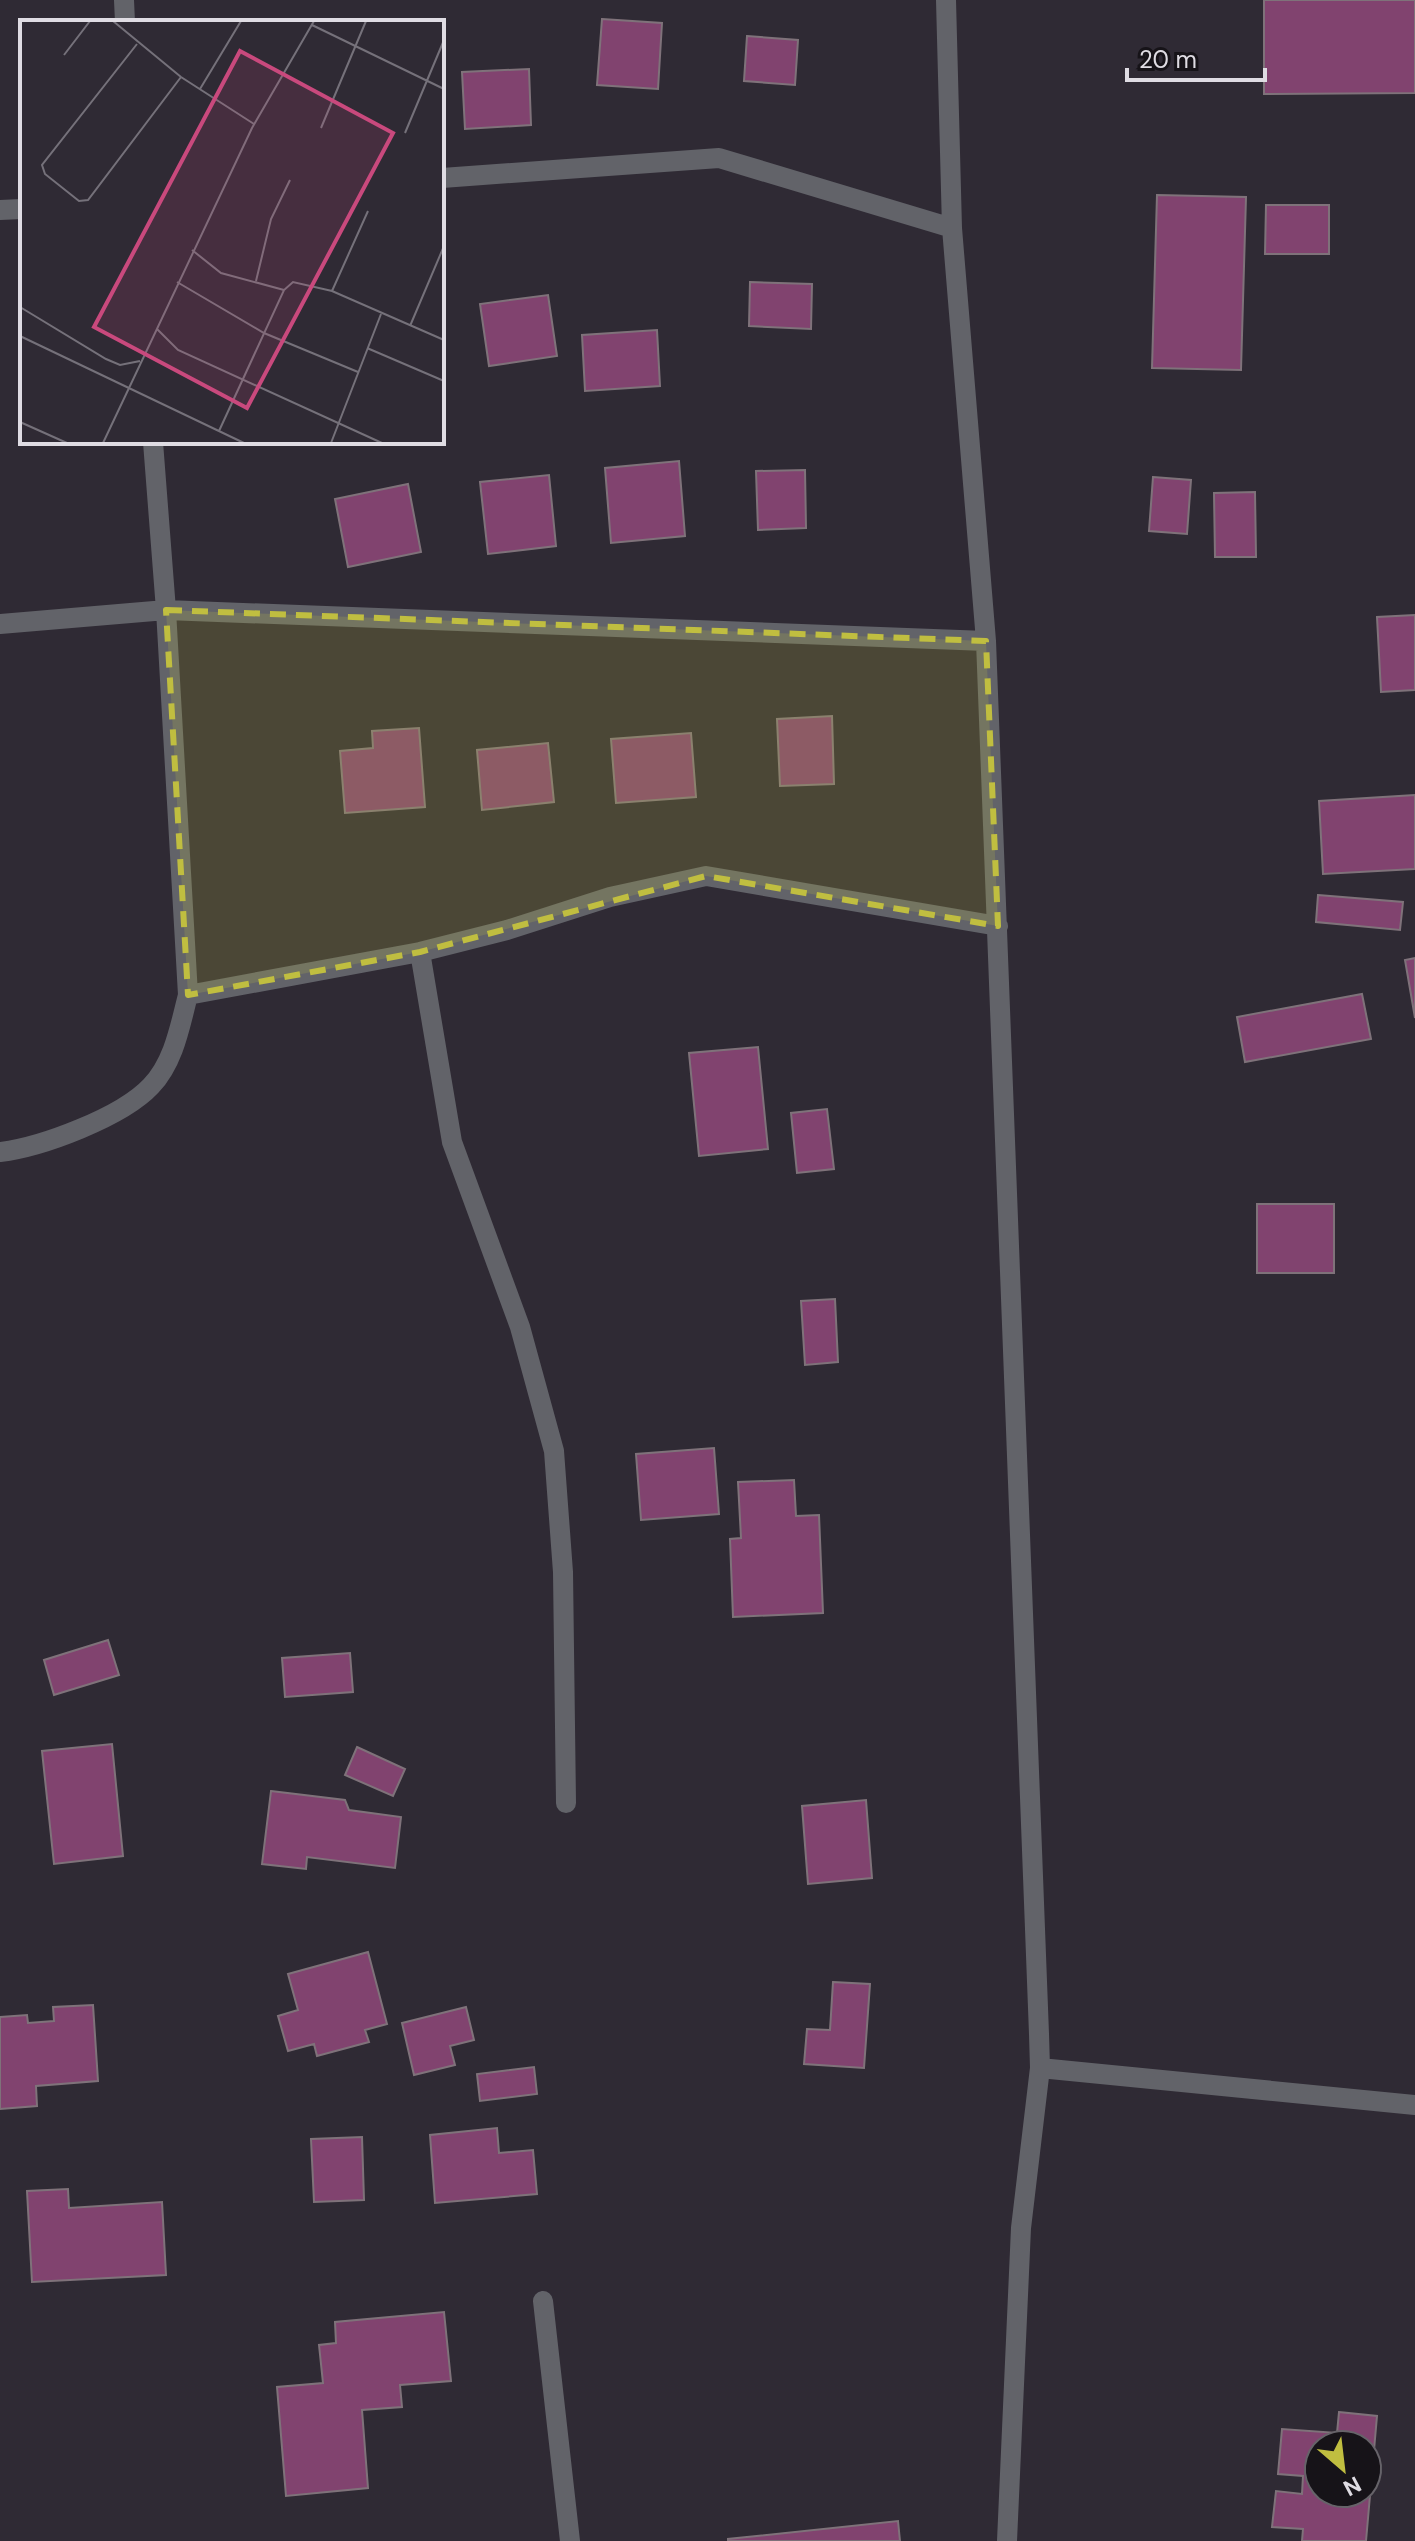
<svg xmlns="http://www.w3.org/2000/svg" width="1415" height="2541" font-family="'DM Sans',sans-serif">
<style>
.building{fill:#81436f;stroke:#7f727a;stroke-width:2;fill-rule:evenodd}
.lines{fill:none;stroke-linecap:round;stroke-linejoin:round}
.minor{stroke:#626369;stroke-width:20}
.marked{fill:#c0be40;fill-opacity:0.2;stroke:#c0be40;stroke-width:6;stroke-dasharray:16 10;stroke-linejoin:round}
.inset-road{fill:none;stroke:#75717a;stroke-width:2}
.view{fill:#c9497d;fill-opacity:0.15;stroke:#c9497d;stroke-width:4}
.inset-edge{fill:none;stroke:#dfdce3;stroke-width:4}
</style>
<rect width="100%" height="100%" fill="#2f2a34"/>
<path class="building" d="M1264 0H1415V93L1264 94Z
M602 19 662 23 658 89 597 85Z
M747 36 798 40 795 85 744 81Z
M529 69 531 125 465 129 462 72Z
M1157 195 1246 197 1241 370 1152 368Z
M1266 205H1329V254H1265Z
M750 282 812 284 811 329 749 326Z
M548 295 557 356 489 366 480 304Z
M657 330 660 386 585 391 582 335Z
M679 461 685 536 611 543 605 468Z
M805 470 806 528 758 530 756 471Z
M549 475 556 546 488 554 480 482Z
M1153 477 1191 480 1187 534 1149 531Z
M408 484 421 552 348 567 335 499Z
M1255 492 1256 557H1215L1214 493Z
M1415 615V690L1381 692 1377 617Z
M832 716 834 784 780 786 777 719Z
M419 728 425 807 345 813 340 751 373 748 372 731Z
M691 733 696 797 616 803 611 739Z
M548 743 554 802 482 810 477 750Z
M1415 795V869L1323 874 1319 801Z
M1318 895 1403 902 1400 930 1316 922Z
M1415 958V1018L1405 960Z
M1362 994 1371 1039 1245 1062 1237 1017Z
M758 1047 768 1149 699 1156 689 1053Z
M827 1109 834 1169 797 1173 791 1113Z
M1257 1204H1334V1273H1257Z
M835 1299 838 1362 805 1365 801 1301Z
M714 1448 719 1514 641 1520 636 1454Z
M794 1480 796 1516 819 1515 823 1613 733 1617 730 1539 741 1538 738 1482Z
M108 1640 119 1675 54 1695 44 1660Z
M350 1653 353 1692 285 1697 282 1658Z
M112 1744 123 1856 54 1864 42 1751Z
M357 1747 405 1769 393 1796 345 1775Z
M271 1791 345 1800 349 1810 401 1817 395 1868 307 1857 306 1869 262 1864Z
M866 1800 872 1878 808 1884 802 1806Z
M368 1952 387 2024 365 2030 369 2042 317 2056 314 2044 288 2051 278 2016 298 2010 288 1974Z
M833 1982 870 1984 864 2068 804 2064 807 2029 830 2030Z
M93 2005 98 2081 36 2086 37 2106 0 2109V2017L27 2015 28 2023 54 2021 53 2007Z
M466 2007 474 2040 450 2046 455 2065 414 2075 402 2023Z
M534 2067 537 2094 480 2101 477 2074Z
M497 2128 499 2153 533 2150 537 2194 435 2203 430 2135Z
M362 2137 364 2200 314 2202 311 2139Z
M68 2189 69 2208 162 2202 166 2275 32 2282 27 2191Z
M444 2312 451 2381 400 2385 402 2407 362 2410 368 2488 286 2496 277 2387 323 2383 319 2345 336 2343 335 2322Z
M1339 2412 1377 2416 1366 2541H1302L1303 2529 1272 2527 1276 2491 1302 2494 1303 2476 1278 2474 1282 2429 1337 2433ZM1319 2445H1367V2493H1319Z
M898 2521 900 2541H728V2539Z"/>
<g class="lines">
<path class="minor" d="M124 0 125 22
M946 0 952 228 986 641 1039 2034 1040 2068 1021 2228 1007 2541
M442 178 719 158 952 228
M0 210 22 209
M0 624 166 610 986 641
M420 952 452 1142 520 1327 554 1451 563 1572 566 1803
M188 995 420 952 507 930 610 897 706 876 998 926
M0 1152C42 1147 122 1117 151 1086 174 1062 180 1026 188 995L166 610 153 442
M1040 2068 1415 2105
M543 2301 570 2541"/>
</g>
<path class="marked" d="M166 610 986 641 998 926 706 876 420 952 188 995Z"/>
<g transform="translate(20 20)">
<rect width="424" height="424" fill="#2f2a34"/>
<path class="inset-road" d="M93 1 161 57 234 104M292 5 424 69M117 24 22 145 25 154 59 181 68 180 161 57M44 35 70 1M180 69 221 1M301 108 346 1M385 113 424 20M172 230 201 253 264 270M236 261 251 199 270 160M157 262 244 313 338 352M312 271 348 191M0 287 86 339 100 345 120 341M390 306 424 226M137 309 158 330 362 423M0 316 224 423M347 328 424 361M0 402 47 423M199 411 264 270 273 262 312 271 424 320M83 423 232 108 294 1M311 423 361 294"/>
<path class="view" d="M220 31 373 113 227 388 74 307Z"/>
<rect width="424" height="424" class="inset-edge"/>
</g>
<g transform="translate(1343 2469) rotate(152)"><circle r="38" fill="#161318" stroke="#666369" stroke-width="2"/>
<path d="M0-6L14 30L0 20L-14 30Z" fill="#c0be40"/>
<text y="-12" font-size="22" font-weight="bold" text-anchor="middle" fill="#dfdce3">N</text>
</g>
<path d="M1127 68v12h138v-12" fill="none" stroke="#dfdce3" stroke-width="4"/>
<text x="1139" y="68" font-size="24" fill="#dfdce3" stroke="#161318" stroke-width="6" paint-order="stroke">20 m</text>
</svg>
